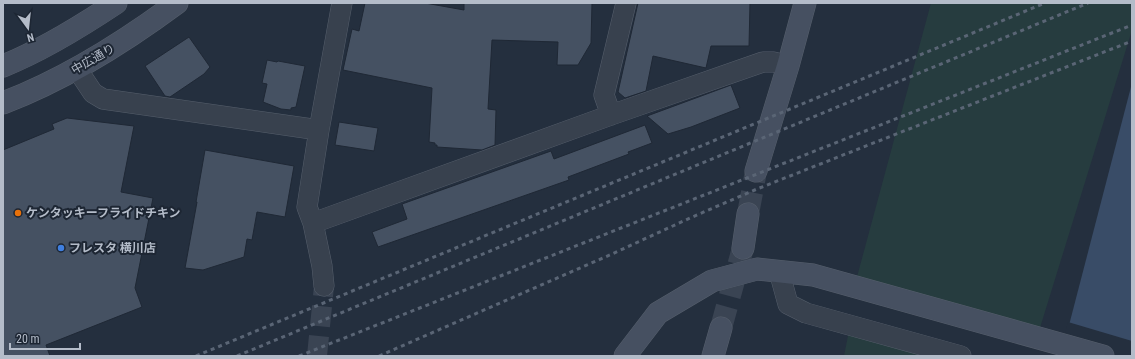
<svg xmlns="http://www.w3.org/2000/svg" width="1135" height="359" font-family="'Roboto Condensed','Noto Sans JP',sans-serif">
<style>
.green{fill:#263c3f}
.water{fill:#394c67}
.pier{fill:#242f3e}
.building{fill:#455162;stroke:#1f2835}
.lines{fill:none;stroke-linecap:round;stroke-linejoin:round}
.street-tunnel{stroke:#3a4453;stroke-width:20;stroke-dasharray:20 10;stroke-linecap:butt}
.secondary-tunnel{stroke:#3a4453;stroke-width:22;stroke-dasharray:22 11;stroke-linecap:butt}
.street-casing{stroke:#565f6c;stroke-width:21}
.secondary-casing{stroke:#565f6c;stroke-width:23}
.street{stroke:#38414e;stroke-width:20}
.secondary{stroke:#465061;stroke-width:22}
.rail{stroke:#5a6575;stroke-width:3;stroke-dasharray:4 4;stroke-linecap:butt}
.food-dot{fill:#e8710a;stroke:#1d2633;stroke-width:1.5}
.shop-dot{fill:#3f7fe0;stroke:#1d2633;stroke-width:1.5}
.labels{text-anchor:middle;dominant-baseline:central;stroke-width:4;stroke-linejoin:round;paint-order:stroke}
.street-label{font-size:12px;fill:#b4bcc9;stroke:#1d2633}
.poi-label{font-size:12px;font-weight:bold;fill:#b4bcc9;stroke:#1d2633;text-anchor:start}
</style>
<rect width="100%" height="100%" fill="#242f3e"/>
<path class="green" d="M931 3H1132V30L1039 331 854 288Z
M849 331 935 356H844Z"/>
<path class="water" d="M1132 83V356H1061Z"/>
<path class="pier" d="M1068 322 1132 341V356H1059Z"/>
<path class="building" d="M365 3H425L464 10V3H592L591 43 578 65H557L558 42 492 40 488 109 496 110 495 145 482 150 437 147V145H435V143L429 142 432 88 343 70 352 29 359 31Z
M638 3H750L749 46H711L706 68 653 56 646 91 625 98 618 92Z
M189 37 210 67 204 74 170 97 165 96 145 66Z
M267 60 277 62 278 61 305 66 296 107 291 108V110L281 109 263 102 267 84 262 83Z
M731 85 740 108 691 127 668 134 647 116Z
M67 118 134 126 121 192 153 198 135 288 142 307 46 345 50 356H3V150L54 129 52 124Z
M339 122 378 128 374 151 335 145Z
M645 125 652 143 628 152 629 154 568 177 569 180 378 247 372 232 407 219 402 204 551 151 554 159Z
M205 150 294 166 285 217 257 212 252 240 247 239 244 257 203 270 185 268 197 202H196Z"/>
<g class="lines">
<path class="street-tunnel" d="M317 356 324 286"/>
<path class="secondary-tunnel" d="M748 214 756 171
M721 328 743 248"/>
<defs>
<path id="street" d="M77 69 93 93 103 99 319 130
M611 115 604 95 626 3
M313 223 611 115 763 62H774L788 66
M779 271 788 304 806 313 961 356
M324 286 322 266 313 223 307 207 319 130 342 3"/>
<path id="secondary" d="M3 66C43 50 80 27 116 3
M3 103C66 79 123 43 177 3
M756 171 788 66 805 3
M743 248 748 214
M625 356 658 313 712 281 757 269 813 275 1103 356
M713 356 721 328"/>
</defs>
<use href="#street" class="street-casing"/>
<use href="#secondary" class="secondary-casing"/>
<use href="#street" class="street"/>
<use href="#secondary" class="secondary"/>
<path class="rail" d="M196 356 1045 3
M237 356 1088 3
M299 356 1132 25
M379 356 612 254 690 218 757 189 1132 41"/>
</g>
<circle class="food-dot" cx="18" cy="213" r="4"/>
<circle class="shop-dot" cx="61" cy="248" r="4"/>
<g class="labels">
<g class="street-label">
<text transform="translate(93 59) rotate(-30)">中広通り</text>
</g>
<g class="poi-label">
<text x="26" y="213">ケンタッキーフライドチキン</text>
<text x="69" y="248">フレスタ 横川店</text>
</g>
</g>
<rect width="1135" height="359" fill="none" stroke="#b4bcc9" stroke-width="8"/>
<g transform="translate(28 28) rotate(165)" stroke="#1d2633" stroke-width="3" paint-order="stroke">
<path d="M0-3L7 15L0 10L-7 15Z" fill="#b4bcc9"/>
<text y="-6" font-size="11" font-weight="bold" text-anchor="middle" fill="#b4bcc9">N</text>
</g>
<path d="M10 343v6h70v-6" fill="none" stroke="#b4bcc9" stroke-width="2"/>
<text x="16" y="343" font-size="12" fill="#b4bcc9" stroke="#1d2633" stroke-width="3" paint-order="stroke">20 m</text>
</svg>
